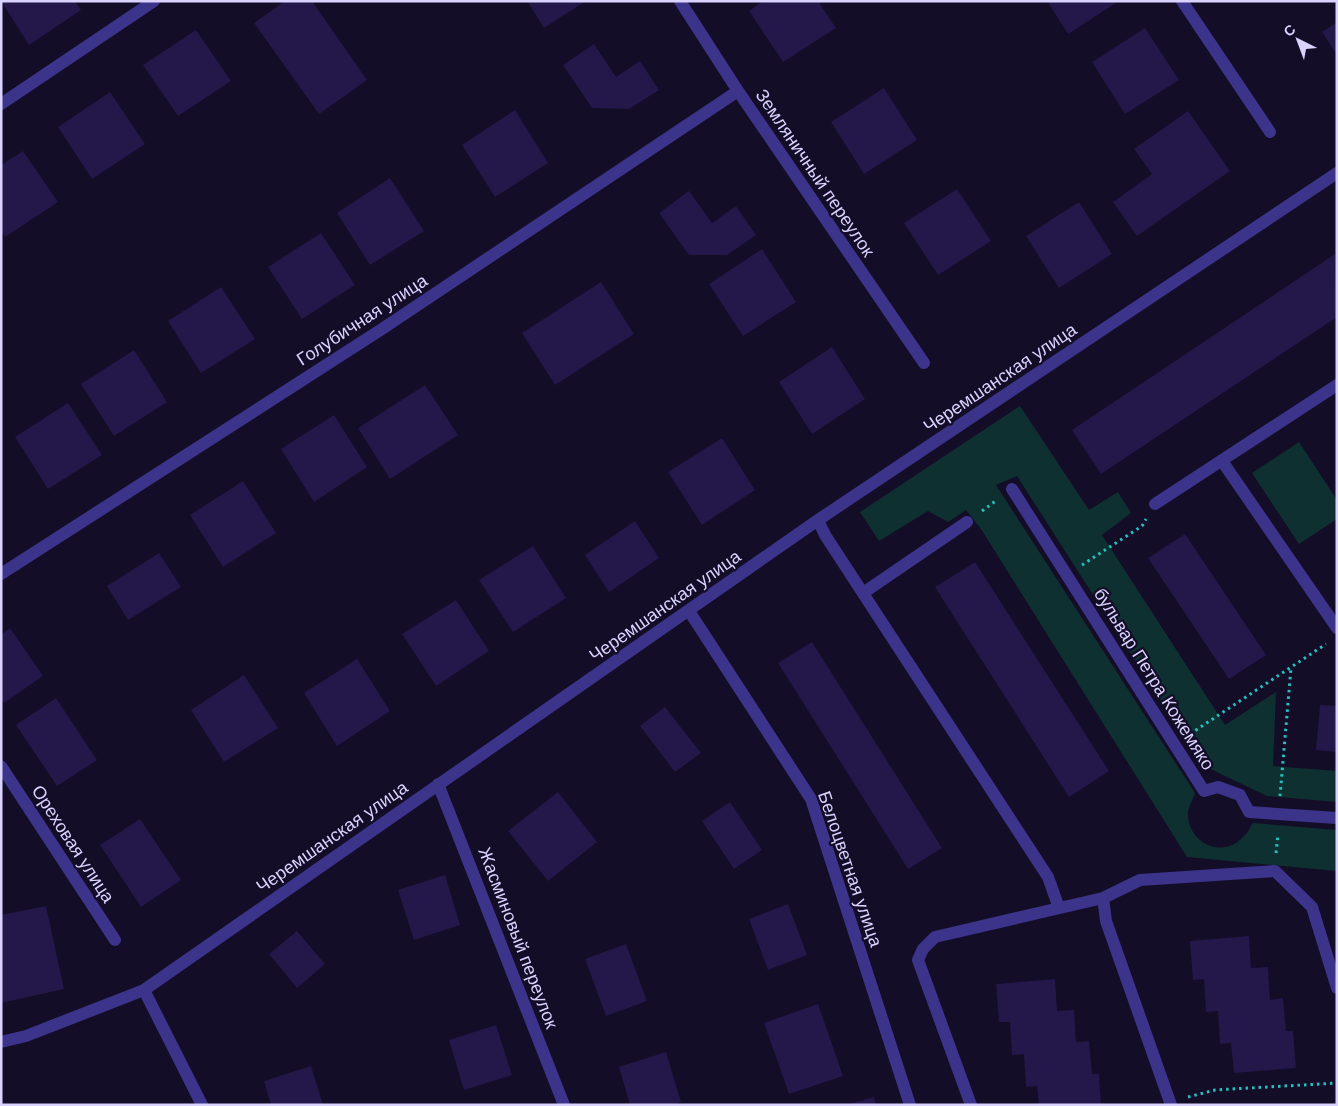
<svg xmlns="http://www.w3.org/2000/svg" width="1338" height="1106" font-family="'DM Sans',sans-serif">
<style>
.grass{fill:#0f3031}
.building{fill:#241749}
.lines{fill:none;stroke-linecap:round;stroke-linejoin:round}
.path{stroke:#24c1c1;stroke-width:3;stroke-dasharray:2.5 4;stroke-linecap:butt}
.minor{stroke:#3c348a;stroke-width:12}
.labels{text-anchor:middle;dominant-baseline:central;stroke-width:4.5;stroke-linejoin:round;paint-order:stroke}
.street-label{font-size:18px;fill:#dad2ff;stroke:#130d27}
</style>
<rect width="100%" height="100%" fill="#130d27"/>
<path class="grass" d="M1020 406 1089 510 1118 492 1131 513 1102 535 1225 725 1276 692 1273 766 1337 771V802L1267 796 1202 765 1017 476 996 485 1195 793C1193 800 1187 809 1188 816 1190 845 1224 859 1244 836 1248 833 1250 827 1253 823L1337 830V871L1187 857 981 529 966 510 948 522 928 511 879 541 860 512Z
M1299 442 1337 500V519L1299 544 1252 473Z"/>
<path class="building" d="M1 1H75L81 10 29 45Z
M285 1H312L367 80 319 114 254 23Z
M527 1H586L544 28Z
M763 1H818L836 28 783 62 749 11Z
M1047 1H1119L1068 34Z
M1337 22V55L1322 32Z
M1145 28 1179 80 1125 114 1092 62Z
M196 30 231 81 178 116 143 65Z
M594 44 616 77 640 61 659 90 629 109 592 108 563 65Z
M884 88 917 140 864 174 831 122Z
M110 92 145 144 92 179 58 127Z
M515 110 548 163 495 197 462 145Z
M1188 111 1230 171 1137 236 1113 202 1152 174 1134 149Z
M23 151 58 202 5 237 1 231V165Z
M390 178 424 231 370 265 337 213Z
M957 189 991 241 938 275 904 223Z
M689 191 712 223 736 206 756 235 727 255H689L659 213Z
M1079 202 1112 254 1059 288 1026 236Z
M321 233 355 285 302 319 268 267Z
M762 249 796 302 743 336 709 284Z
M1335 254 1337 317 1101 474 1072 430Z
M601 282 634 334 555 385 522 333Z
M221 287 255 339 201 373 168 321Z
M832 347 865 399 812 434 779 382Z
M134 350 167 402 114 436 81 384Z
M425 385 458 435 390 479 358 428Z
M68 403 102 455 48 489 15 437Z
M334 415 367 467 314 502 281 449Z
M722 438 755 490 702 525 668 472Z
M243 481 276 533 223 567 190 515Z
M635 521 659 558 609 592 585 555Z
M1185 534 1266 655 1229 679 1148 558Z
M533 546 566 598 513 632 479 580Z
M159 553 181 587 128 620 107 586Z
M975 562 1109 771 1069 797 935 587Z
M456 600 489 651 436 686 402 634Z
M10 628 43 676 4 703 1 699V635Z
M812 642 942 848 908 869 778 663Z
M357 659 390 711 337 746 304 693Z
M244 675 278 728 224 762 191 710Z
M56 698 97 760 57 786 16 725Z
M1320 705 1337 706V752L1316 750Z
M665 707 701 753 675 772 640 726Z
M558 792 597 842 548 881 508 831Z
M730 802 762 850 734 869 702 821Z
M140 819 181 880 141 907 100 845Z
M445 875 460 925 414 940 398 890Z
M788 904 807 955 768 970 749 919Z
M46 906 64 989 1 1003V915Z
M297 931 325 964 297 988 269 954Z
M1249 936 1251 968 1268 967 1270 1000 1283 998 1286 1031H1293L1296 1068 1234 1073 1231 1043 1220 1044 1218 1011 1206 1012 1204 979 1193 980 1190 941Z
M626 944 647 1001 606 1016 585 959Z
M1055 979 1057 1011 1074 1010 1076 1042 1089 1041 1092 1074H1099L1101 1105H1039L1037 1086 1026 1087 1024 1054 1012 1055 1010 1022H999L996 984Z
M818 1004 843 1076 789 1094 764 1023Z
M496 1025 512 1075 464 1090 449 1040Z
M666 1052 681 1102 673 1105H630L619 1067Z
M311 1066 323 1105H271L264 1081Z
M874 1097 876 1105H850V1104Z"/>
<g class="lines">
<path class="path" d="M982 511 997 500
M1082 565 1142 526 1146 519
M1190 734 1326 644
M1280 796 1291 668
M1276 853 1278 834
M1188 1097 1215 1090 1337 1083"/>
<path class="minor" d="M680 1 738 91 924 363
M1182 1 1270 132
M1 104 154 1
M1222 461 1337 628
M1012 489 1204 791 1218 787 1240 795 1249 812 1337 818
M1155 504 1337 385
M818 520 825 535 1048 877 1059 908
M1 574 382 329 738 91
M863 593 967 522
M689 611 811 799 910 1105
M1 766 115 940
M438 784 564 1105
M1103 898 1106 921 1171 1105
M144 990 202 1105
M1 1042 26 1036 144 990 818 520 1337 173
M971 1105 918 960 923 949 935 937 1103 898 1140 880 1275 871 1312 907 1337 988"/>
</g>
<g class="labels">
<g class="street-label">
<text transform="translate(815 173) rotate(56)">Земляничный переулок</text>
<text transform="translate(362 320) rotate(-33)">Голубичная улица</text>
<text transform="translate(1000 378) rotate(-34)">Черемшанская улица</text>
<text transform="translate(665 606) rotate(-35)">Черемшанская улица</text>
<text transform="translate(1154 679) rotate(58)">бульвар Петра Кожемяко</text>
<text transform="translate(332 837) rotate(-35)">Черемшанская улица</text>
<text transform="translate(73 844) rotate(57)">Ореховая улица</text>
<text transform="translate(850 869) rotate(71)">Белоцветная улица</text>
<text transform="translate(518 938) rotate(69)">Жасминовый переулок</text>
</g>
</g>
<rect width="1338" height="1106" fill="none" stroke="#dad2ff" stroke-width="5"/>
<g transform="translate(1298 40) rotate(318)" stroke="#130d27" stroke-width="4" paint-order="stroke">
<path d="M0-4L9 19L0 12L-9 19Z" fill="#dad2ff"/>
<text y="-8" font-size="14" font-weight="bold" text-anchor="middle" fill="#dad2ff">С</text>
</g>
</svg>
